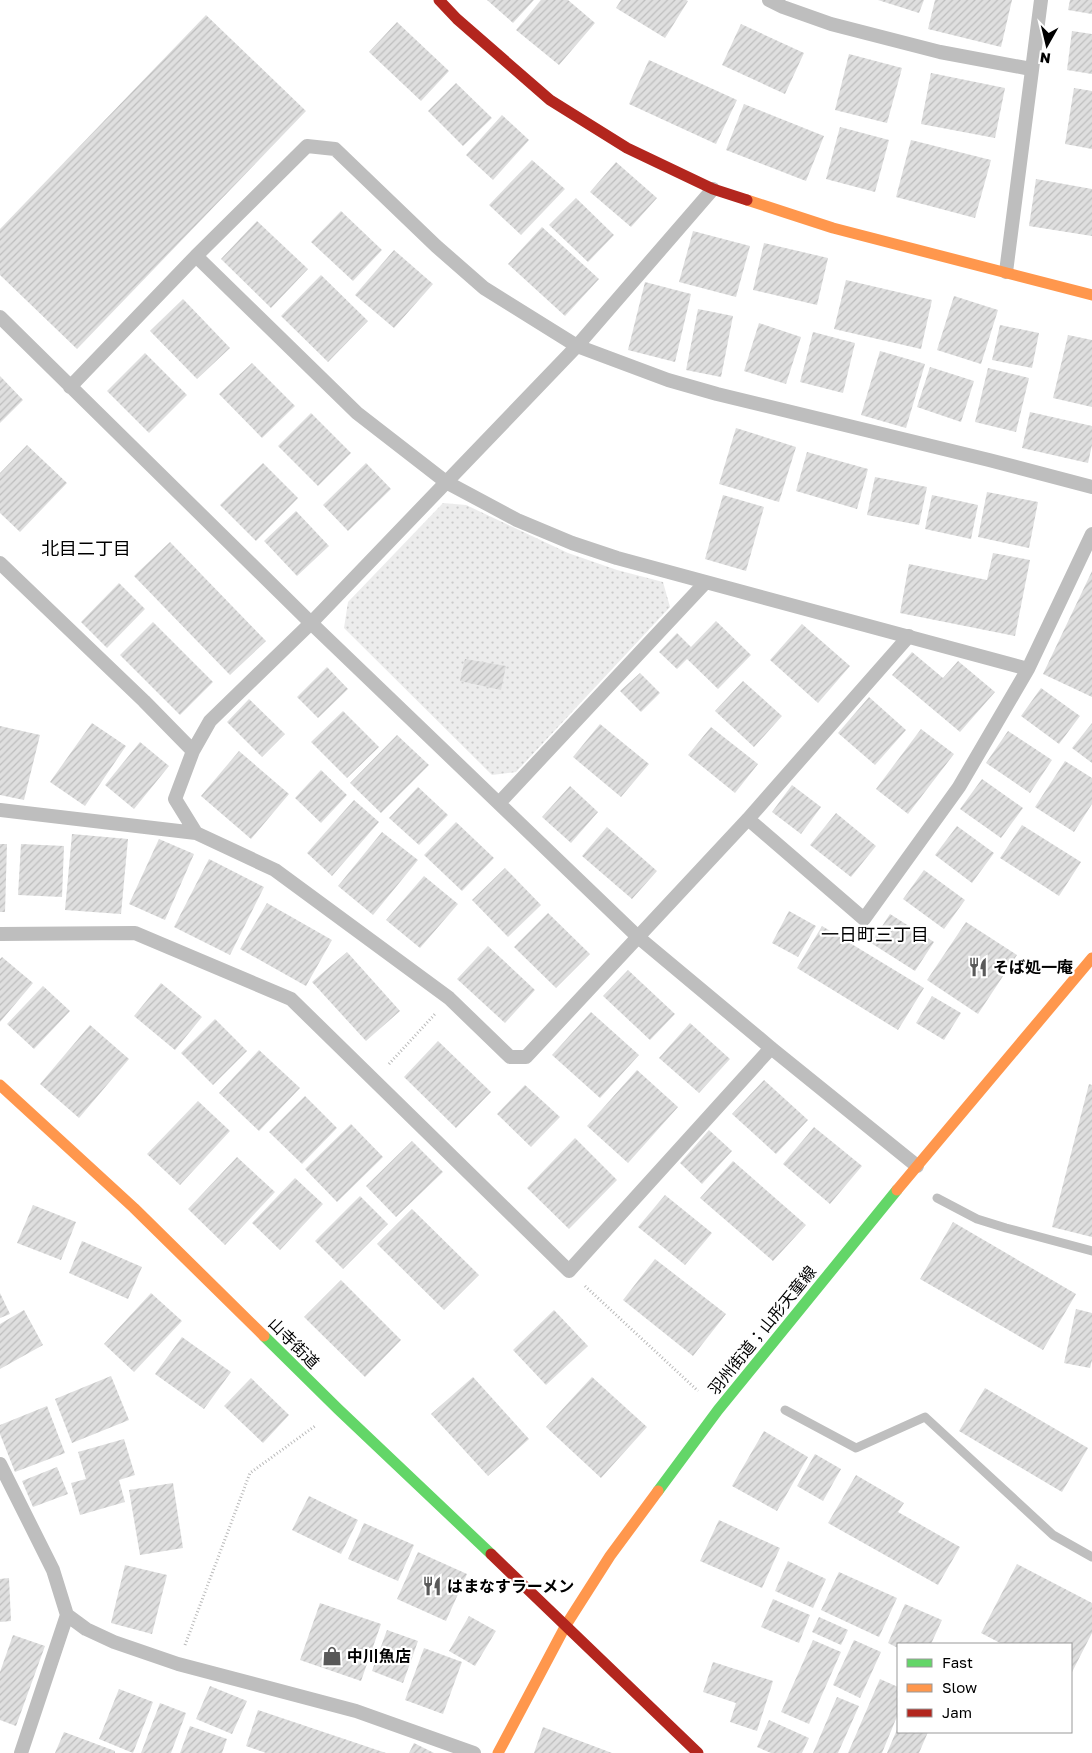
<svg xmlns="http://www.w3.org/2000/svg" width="1092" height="1753" font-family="'Golos Text','Noto Sans JP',sans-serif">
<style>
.park{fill:url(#park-dots)}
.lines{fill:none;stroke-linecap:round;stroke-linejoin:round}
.stream{stroke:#bfbfbf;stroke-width:9}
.building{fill:url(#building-hatch)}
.path{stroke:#b9b9b9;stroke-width:3;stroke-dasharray:1 2.5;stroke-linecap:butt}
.lane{stroke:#bebebe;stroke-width:14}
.fast{stroke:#63d668;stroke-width:11}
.slow{stroke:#ff974d;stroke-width:11}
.jam{stroke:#b3261e;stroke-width:11}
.labels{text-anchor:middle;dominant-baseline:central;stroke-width:4.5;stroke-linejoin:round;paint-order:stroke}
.poi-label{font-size:16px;font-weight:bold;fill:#000;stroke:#fff;text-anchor:start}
.street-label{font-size:16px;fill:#000;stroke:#fff}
.neighbourhood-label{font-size:18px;fill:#000;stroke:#fff}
</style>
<defs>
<pattern id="park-dots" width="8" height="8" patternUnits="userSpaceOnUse" patternTransform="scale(1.25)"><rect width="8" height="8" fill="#ececec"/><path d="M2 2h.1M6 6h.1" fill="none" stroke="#c9c9c9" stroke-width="1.8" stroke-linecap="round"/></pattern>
<pattern id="building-hatch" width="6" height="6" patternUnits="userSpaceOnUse" patternTransform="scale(1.25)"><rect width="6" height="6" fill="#dfdfdf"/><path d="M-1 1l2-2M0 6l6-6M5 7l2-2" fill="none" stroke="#bebebe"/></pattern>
</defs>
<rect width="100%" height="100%" fill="#fff"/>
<path class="park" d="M443 503 466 505 568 553 617 570 663 582 670 607 516 772 492 775 344 628 348 602Z"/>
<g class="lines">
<path class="stream" d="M937 1198 977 1219 1006 1228 1092 1251
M785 1410 856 1448 925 1417 1053 1535 1092 1557"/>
</g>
<path class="building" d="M487 0H534L513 23Z
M541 0H568L595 23 559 65 516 30Z
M621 0H686L688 1 665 38 616 8Z
M878 0H924L919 13Z
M935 0H1012L1001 47 928 29Z
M1070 0H1092V14L1068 10Z
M206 15 306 111 77 349 0 275V229Z
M397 22 449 71 421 101 369 52Z
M741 24 804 53 785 94 722 65Z
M1072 31 1092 34V74L1067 70Z
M849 54 902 68 887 123 835 110Z
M649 60 737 100 716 144 629 104Z
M931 73 1005 88 995 138 921 124Z
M456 83 492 118 463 146 428 111Z
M1074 88 1092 91V149L1065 144Z
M744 104 824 136 806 181 726 150Z
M502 115 529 140 493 180 466 155Z
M840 127 889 140 875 192 826 179Z
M911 140 991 160 975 218 896 197Z
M532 160 565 189 521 235 489 205Z
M616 162 657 198 631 227 590 192Z
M1036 179 1092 189V236L1029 226Z
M576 198 614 235 588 262 549 225Z
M341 211 382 250 353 281 311 242Z
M257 221 308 269 271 308 221 259Z
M542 227 599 279 565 316 508 264Z
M693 231 750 246 736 297 679 282Z
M764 243 828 258 817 305 753 290Z
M394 250 433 284 394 328 355 295Z
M321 275 368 321 328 362 281 316Z
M846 280 932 300 921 349 834 329Z
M645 282 691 294 675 362 628 350Z
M954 296 998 310 981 364 937 350Z
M183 299 230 348 197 379 150 331Z
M698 309 733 316 721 377 686 370Z
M759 323 801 337 786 384 744 371Z
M1000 325 1039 333 1032 368 992 360Z
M813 332 855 343 843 393 800 382Z
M1068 335 1092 340V407L1053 398Z
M880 351 925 364 906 428 861 415Z
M145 353 187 395 149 433 107 391Z
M252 363 295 406 262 438 219 394Z
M930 367 974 381 961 422 917 407Z
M988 368 1029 378 1016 432 975 422Z
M0 376 23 400 0 423Z
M1030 412 1092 426V445L1088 463 1022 448Z
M311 413 351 453 318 486 278 446Z
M736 428 796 447 779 502 719 484Z
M27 445 67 483 20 532 0 513V473Z
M807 452 868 469 857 509 796 491Z
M263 463 298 498 256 541 220 505Z
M366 463 391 489 348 531 323 505Z
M875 477 927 487 919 525 867 515Z
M987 492 1038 502 1029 548 978 537Z
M723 495 764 507 746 571 705 559Z
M932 495 978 505 971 539 925 529Z
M296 511 329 546 297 576 264 541Z
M170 542 266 641 230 675 134 576Z
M993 553 1030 560 1015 636 900 613 909 564 987 580Z
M1092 571V697L1043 674Z
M119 583 145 609 107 648 81 622Z
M716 621 751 655 718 689 687 659 677 669 659 652 677 633 691 647Z
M153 622 213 682 180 715 120 655Z
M802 624 850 666 818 703 770 660Z
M912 652 943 678 958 661 995 692 960 732 892 675Z
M465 659 506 666 501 690 460 681Z
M327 667 348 689 318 718 297 697Z
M640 673 660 693 641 712 620 691Z
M743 681 782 716 754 747 715 711Z
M1041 688 1080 716 1059 744 1021 716Z
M869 697 906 730 875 765 838 733Z
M249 699 285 734 262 757 227 722Z
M343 711 379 747 347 778 311 742Z
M92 723 126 746 85 806 50 782Z
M1092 723V763L1072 748Z
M600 724 649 764 621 797 573 757Z
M0 726 40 735 24 800 0 795Z
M711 727 758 764 735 793 688 755Z
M921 729 954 754 908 814 876 789Z
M1008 731 1052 760 1030 793 986 763Z
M397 735 429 765 381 813 350 783Z
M140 742 169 766 134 809 105 785Z
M239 751 289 794 251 839 201 796Z
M1065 761 1092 778V804L1074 832 1035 807Z
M321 770 347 795 321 823 295 798Z
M982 779 1023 808 1001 838 960 809Z
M792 785 821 807 801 834 772 812Z
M570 786 598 812 571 843 542 817Z
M418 787 448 815 419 845 389 818Z
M354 800 379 822 332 876 307 853Z
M836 813 876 846 851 877 810 845Z
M456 822 494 858 462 891 424 855Z
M1022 825 1081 862 1059 896 1000 858Z
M957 826 994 853 972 883 935 855Z
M607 827 657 871 632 899 582 856Z
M382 832 418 860 373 915 338 886Z
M72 834 128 839 121 914 65 910Z
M159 839 194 854 165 920 129 904Z
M0 844H7L5 912H0Z
M21 844 64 846 62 897 18 895Z
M209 859 264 887 230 955 174 927Z
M505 868 541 905 508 937 472 900Z
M924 870 965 900 944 929 903 899Z
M424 876 458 904 420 948 386 920Z
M267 903 332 940 306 986 240 949Z
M789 911 816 926 798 957 772 943Z
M548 913 590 954 556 988 514 947Z
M890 914 934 942 915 971 871 943Z
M966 922 1017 955 978 1014 927 980Z
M822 926 924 988 898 1030 797 968Z
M488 946 535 990 505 1023 457 979Z
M347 952 400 1011 366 1041 312 982Z
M2 957 33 983 0 1022V959Z
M628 970 675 1014 650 1040 603 996Z
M161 983 202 1017 175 1050 134 1016Z
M43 986 70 1011 34 1049 7 1024Z
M932 996 961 1013 944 1040 916 1023Z
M591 1012 639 1055 600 1098 552 1055Z
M215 1019 247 1051 213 1085 181 1053Z
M690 1023 730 1059 699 1093 659 1058Z
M90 1025 129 1059 79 1118 40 1084Z
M438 1041 491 1092 456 1128 404 1077Z
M259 1050 300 1088 259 1131 219 1093Z
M637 1070 678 1107 628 1163 587 1126Z
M764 1080 808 1120 776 1154 732 1114Z
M1089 1084 1092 1085V1237L1052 1227Z
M525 1085 560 1117 531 1147 497 1114Z
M305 1096 337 1128 302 1164 269 1132Z
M198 1101 230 1131 180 1185 147 1154Z
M351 1124 383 1157 337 1202 305 1169Z
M814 1127 862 1166 830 1204 783 1164Z
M709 1130 732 1151 702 1184 680 1163Z
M575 1138 617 1180 569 1229 527 1188Z
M412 1141 443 1172 396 1217 366 1186Z
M237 1157 275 1192 225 1245 188 1209Z
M733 1161 806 1225 773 1261 700 1198Z
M295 1178 323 1204 280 1250 252 1223Z
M665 1195 712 1233 685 1265 638 1227Z
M360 1196 388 1224 343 1269 315 1241Z
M33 1205 76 1222 61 1260 17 1243Z
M412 1209 479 1275 444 1310 377 1244Z
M953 1222 1076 1294 1043 1350 920 1279Z
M82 1241 142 1267 128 1299 69 1273Z
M655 1259 726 1314 693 1356 623 1300Z
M341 1280 401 1340 365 1377 304 1317Z
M0 1293 10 1314 0 1318Z
M151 1293 182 1321 134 1372 104 1344Z
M1076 1309 1092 1313V1360L1090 1368 1064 1363Z
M24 1310 43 1345 0 1369V1324Z
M554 1310 588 1346 546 1385 513 1350Z
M182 1337 231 1372 204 1409 155 1374Z
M111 1376 129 1420 72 1443 55 1399Z
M473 1377 529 1439 488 1476 431 1414Z
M592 1377 647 1427 601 1478 546 1427Z
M251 1378 289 1415 263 1443 224 1406Z
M985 1388 1088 1448 1062 1492 959 1431Z
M47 1406 65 1453 15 1472 0 1434V1425Z
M764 1431 808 1457 777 1511 732 1486Z
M124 1439 135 1475 119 1480 125 1502 80 1515 71 1483 86 1479 78 1452Z
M815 1454 841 1469 823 1501 797 1486Z
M57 1467 68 1494 33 1507 22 1481Z
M856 1475 904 1503 898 1512 960 1547 938 1585 828 1523Z
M173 1483 183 1548 140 1555 129 1490Z
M309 1496 358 1520 341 1554 292 1530Z
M719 1520 780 1548 762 1588 700 1561Z
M364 1523 414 1545 398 1581 348 1559Z
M418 1552 467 1574 446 1621 397 1599Z
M788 1561 826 1579 813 1608 775 1591Z
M1017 1564 1092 1603V1633L1071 1674V1644H1002L981 1633Z
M125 1565 167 1575 152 1634 111 1623Z
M839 1572 897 1598 879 1637 821 1610Z
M9 1578 11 1621 0 1622V1579Z
M773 1599 810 1615 799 1643 761 1627Z
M320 1603 381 1624 361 1681 300 1660Z
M905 1604 942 1620 931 1644H898V1648L888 1643Z
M469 1616 496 1631 475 1666 449 1651Z
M819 1617 848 1630 841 1645 812 1632Z
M387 1630 418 1641 403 1683 372 1671Z
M13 1635 45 1646 16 1726 0 1720V1672Z
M813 1640 841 1652 809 1724 781 1712Z
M854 1640 881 1652 860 1698 833 1685Z
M424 1648 462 1662 443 1714 405 1700Z
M713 1662 773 1681 757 1731 730 1722 736 1703 703 1692Z
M880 1679 898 1687V1714L882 1753H848Z
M210 1686 247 1701 232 1734 196 1719Z
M119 1689 153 1702 133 1753 99 1739Z
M837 1697 859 1706 838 1753H813Z
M160 1703 186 1713 171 1753H141Z
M258 1710 386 1753H266L246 1746Z
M769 1720 809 1738 802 1753H771L757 1747Z
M190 1726 227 1739 222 1753H180Z
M543 1727 612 1753H534Z
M898 1727V1732H928L919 1753H887Z
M64 1732 115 1751V1753H55Z
M414 1743 434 1753H409Z"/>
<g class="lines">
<path class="path" d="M389 1064 435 1014
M585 1286 698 1391
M185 1645 250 1473 315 1426"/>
<path class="lane" d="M769 0 783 7 831 24 940 52 1031 69
M196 256 357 413 446 482 517 520 572 543 617 558 1028 669
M1006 272 1041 0
M0 317 311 623 638 937 771 1048 917 1166
M70 387 196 256 307 146 335 149 436 246 484 288 577 346 668 380 717 394 989 460 1092 487
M0 563 144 701 193 751
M499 803 705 583
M0 810 196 833 275 870 449 998 510 1057H526L748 819 909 636
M748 819 864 919 959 787 1028 669 1092 534
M196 833 175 799 193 751 210 721 311 623 577 346 713 189
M0 934 135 933 291 999 569 1271 771 1048
M0 1464 53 1570 67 1615 86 1629 114 1642 178 1664 356 1711 474 1753
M21 1753 67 1615"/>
<path class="fast" d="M264 1336 338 1409 491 1554
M658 1491 718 1410 897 1190"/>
<path class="slow" d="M747 200 833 228 1092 295
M0 1085 134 1208 264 1336
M897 1190 1092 958
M498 1753 566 1625 610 1556 658 1491"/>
<path class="jam" d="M439 0 457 19 550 100 627 148 713 189 747 200
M491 1554 698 1753"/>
</g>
<defs>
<symbol id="restaurant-bare" viewBox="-9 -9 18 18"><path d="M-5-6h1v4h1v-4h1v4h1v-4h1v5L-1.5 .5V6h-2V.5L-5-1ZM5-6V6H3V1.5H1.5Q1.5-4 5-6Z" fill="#595959" stroke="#fff" stroke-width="2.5" paint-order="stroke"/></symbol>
<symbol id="shop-bare" viewBox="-9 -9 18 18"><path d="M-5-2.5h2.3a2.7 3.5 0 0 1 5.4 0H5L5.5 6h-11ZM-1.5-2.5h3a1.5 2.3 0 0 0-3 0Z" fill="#595959" stroke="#fff" stroke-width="2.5" paint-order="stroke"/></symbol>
</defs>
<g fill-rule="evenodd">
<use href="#restaurant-bare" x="964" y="953" width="28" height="28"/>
<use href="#restaurant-bare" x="418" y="1572" width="28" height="28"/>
<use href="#shop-bare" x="318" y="1642" width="28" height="28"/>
</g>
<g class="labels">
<g class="poi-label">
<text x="993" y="967">そば処一庵</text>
<text x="447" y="1586">はまなすラーメン</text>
<text x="347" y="1656">中川魚店</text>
</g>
<g class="street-label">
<text transform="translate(762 1330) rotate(-51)">羽州街道；山形天童線</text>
<text transform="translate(294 1343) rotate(45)">山寺街道</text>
</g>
<g class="neighbourhood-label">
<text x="86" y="548">北目二丁目</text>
<text x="875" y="934">一日町三丁目</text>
</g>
</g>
<rect x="897" y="1643" width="175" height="90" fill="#ffffff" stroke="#999999"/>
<rect x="907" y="1659" width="25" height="8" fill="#63d668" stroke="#999999"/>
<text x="942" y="1668" font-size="15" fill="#000000">Fast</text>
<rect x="907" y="1684" width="25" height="8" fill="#ff974d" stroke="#999999"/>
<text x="942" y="1693" font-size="15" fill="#000000">Slow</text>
<rect x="907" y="1709" width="25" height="8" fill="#b3261e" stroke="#999999"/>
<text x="942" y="1718" font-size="15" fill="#000000">Jam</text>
<g transform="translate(1047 45) rotate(188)" stroke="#ffffff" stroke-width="4" paint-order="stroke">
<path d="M0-4L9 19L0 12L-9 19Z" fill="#000000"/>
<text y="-8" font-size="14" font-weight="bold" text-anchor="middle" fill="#000000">N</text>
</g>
</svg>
